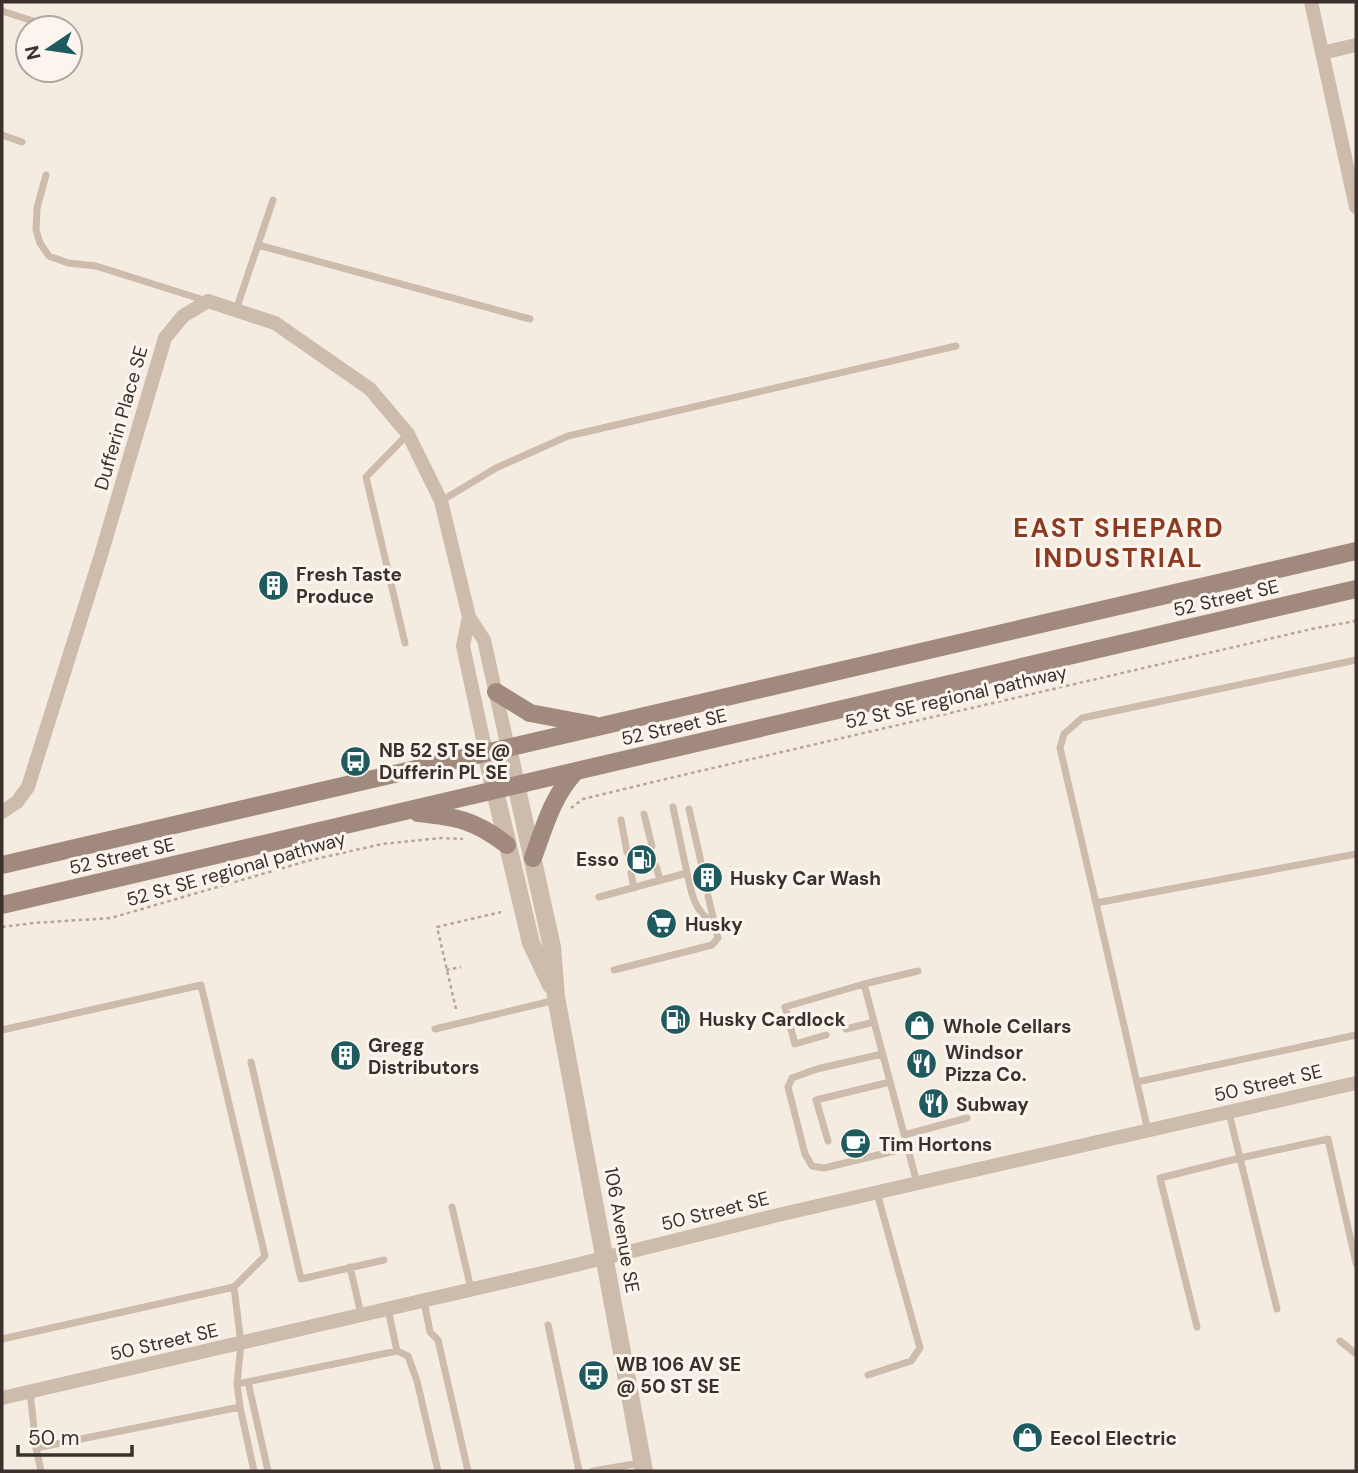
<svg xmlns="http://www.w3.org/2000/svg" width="1358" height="1473" font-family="'DM Sans',sans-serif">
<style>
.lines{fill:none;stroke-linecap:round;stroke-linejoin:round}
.path{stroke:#b9a596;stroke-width:2.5;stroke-dasharray:3.5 3.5;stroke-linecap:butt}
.service{stroke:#cdbbac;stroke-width:7}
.minor{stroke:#cdbbac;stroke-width:14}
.tertiary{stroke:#cdbbac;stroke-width:18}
.secondary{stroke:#a18a7d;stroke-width:18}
.labels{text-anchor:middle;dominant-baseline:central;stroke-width:6;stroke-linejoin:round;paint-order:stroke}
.street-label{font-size:19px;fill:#3b302b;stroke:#fbf5ee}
.poi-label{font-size:19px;font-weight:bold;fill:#3b302b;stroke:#fbf5ee;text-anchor:start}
.district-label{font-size:26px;font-weight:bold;letter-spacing:2px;fill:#8c3b22;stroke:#fbf5ee}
</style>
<rect width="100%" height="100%" fill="#f4ebe1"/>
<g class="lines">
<path class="path" d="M571 808 583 799 670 778 1316 628 1356 621
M2 927 34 923 111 918 307 861 382 844 441 838 463 839
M446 970 461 967
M456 1009 437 927 501 912"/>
<path class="service" d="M2 11 33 21
M2 135 22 142
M46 175 37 208 36 230 40 243 49 256 68 263 96 266 207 301
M258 245 530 319
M236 310 273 200
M441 501 496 468 568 436 956 346
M405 643 366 477 408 434
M689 809 701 862
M644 814 652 846
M621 820 627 852
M656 866 660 880
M631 873 634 888
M687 873C692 895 694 910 713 923
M599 897 687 873 673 807
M1096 903 1060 748 1064 734 1082 718 1356 660
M614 970 712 945 718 938 708 896
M435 1029 556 1000
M846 1029 874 1022
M2 1030 201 985 265 1256 234 1287 241 1344 237 1384 240 1407 36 1448 30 1391
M826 1035 795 1044 785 1007 864 984
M882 1054 817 1069 792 1078 788 1087 805 1154 812 1166 824 1168 907 1148
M251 1062 301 1279 384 1260
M1137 1082 1356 1035
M1148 1131 1096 903 1356 854
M904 1135 967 1118
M828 1141 816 1100 890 1082
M917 1183 864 984 918 971
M452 1207 471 1289
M350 1267 361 1314
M424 1301 430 1332 438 1340 468 1471
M1277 1309 1240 1158 1328 1139 1356 1263
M548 1325 579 1471
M1197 1327 1160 1178 1240 1158 1229 1113
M2 1339 234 1287
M1340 1341 1356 1354
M397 1351 408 1356 417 1381 438 1471
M868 1375 911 1361 920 1348 877 1193
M248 1382 268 1471
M237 1384 397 1351 388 1309
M240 1407 254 1471
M36 1448 41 1471
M593 1471 640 1463"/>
<path class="minor" d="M1311 2 1356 207
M1322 53 1356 45
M469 617 463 646 486 753
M2 812 17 802 28 787 101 555 165 338 183 316 208 301 275 323 370 389 408 434 441 501 469 617 484 640 508 748
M2 1398 551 1271 778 1215 1356 1083"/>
<path class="tertiary" d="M508 748 552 947 556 997 644 1471
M486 753 531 943 551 985"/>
<path class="secondary" d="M496 692 530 713 594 725
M418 813C457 817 475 820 507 845
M533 858C545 825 552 797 576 771
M2 865 1356 551
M2 905 1356 589"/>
</g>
<defs>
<symbol id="building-disc" viewBox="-11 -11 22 22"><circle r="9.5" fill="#1f5a5e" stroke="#fbf5ee"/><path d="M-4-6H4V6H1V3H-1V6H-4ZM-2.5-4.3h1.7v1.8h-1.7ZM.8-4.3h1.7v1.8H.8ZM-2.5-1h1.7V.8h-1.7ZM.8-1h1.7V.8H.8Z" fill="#fff"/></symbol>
<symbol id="bus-disc" viewBox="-11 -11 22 22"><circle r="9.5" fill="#1f5a5e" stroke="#fbf5ee"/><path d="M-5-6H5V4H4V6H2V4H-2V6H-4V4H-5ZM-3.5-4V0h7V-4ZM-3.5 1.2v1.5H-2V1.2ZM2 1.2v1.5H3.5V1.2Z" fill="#fff"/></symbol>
<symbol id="fuel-disc" viewBox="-11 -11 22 22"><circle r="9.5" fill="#1f5a5e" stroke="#fbf5ee"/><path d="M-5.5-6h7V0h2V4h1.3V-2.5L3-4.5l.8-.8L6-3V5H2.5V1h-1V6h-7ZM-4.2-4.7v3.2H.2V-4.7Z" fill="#fff"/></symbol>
<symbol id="supermarket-disc" viewBox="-11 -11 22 22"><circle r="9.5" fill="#1f5a5e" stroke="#fbf5ee"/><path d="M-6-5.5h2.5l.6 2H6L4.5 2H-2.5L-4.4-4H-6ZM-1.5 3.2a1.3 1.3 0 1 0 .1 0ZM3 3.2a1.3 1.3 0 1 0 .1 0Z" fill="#fff"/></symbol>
<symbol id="shop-disc" viewBox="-11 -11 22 22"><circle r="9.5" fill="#1f5a5e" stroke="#fbf5ee"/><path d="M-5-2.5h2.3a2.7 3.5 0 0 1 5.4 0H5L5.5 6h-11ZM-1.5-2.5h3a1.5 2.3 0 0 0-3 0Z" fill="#fff"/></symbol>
<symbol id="restaurant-disc" viewBox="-11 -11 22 22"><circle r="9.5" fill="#1f5a5e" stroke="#fbf5ee"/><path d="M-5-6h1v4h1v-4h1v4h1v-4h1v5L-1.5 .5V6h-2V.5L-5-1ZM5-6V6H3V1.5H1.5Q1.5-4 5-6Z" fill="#fff"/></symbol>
<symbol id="cafe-disc" viewBox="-11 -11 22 22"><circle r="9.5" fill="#1f5a5e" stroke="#fbf5ee"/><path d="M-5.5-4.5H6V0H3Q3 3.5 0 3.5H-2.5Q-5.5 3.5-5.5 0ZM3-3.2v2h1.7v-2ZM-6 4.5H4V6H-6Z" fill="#fff"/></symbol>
</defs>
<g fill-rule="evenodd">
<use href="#building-disc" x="256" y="568" width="35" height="35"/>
<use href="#bus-disc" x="338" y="744" width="35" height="35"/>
<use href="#fuel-disc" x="624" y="842" width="35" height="35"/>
<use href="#building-disc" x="690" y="860" width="35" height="35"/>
<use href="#supermarket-disc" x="644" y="906" width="35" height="35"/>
<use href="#fuel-disc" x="658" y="1002" width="35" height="35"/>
<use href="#shop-disc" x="902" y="1008" width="35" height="35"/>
<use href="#building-disc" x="328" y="1038" width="35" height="35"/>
<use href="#restaurant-disc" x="904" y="1046" width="35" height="35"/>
<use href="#restaurant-disc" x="916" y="1086" width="35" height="35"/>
<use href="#cafe-disc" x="838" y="1126" width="35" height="35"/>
<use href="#bus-disc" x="576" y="1358" width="35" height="35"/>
<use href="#shop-disc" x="1010" y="1420" width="35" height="35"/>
</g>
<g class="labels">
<g class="street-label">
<text transform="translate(121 418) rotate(-74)">Dufferin Place SE</text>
<text transform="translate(1226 598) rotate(-13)">52 Street SE</text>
<text transform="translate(956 697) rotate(-13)">52 St SE regional pathway</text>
<text transform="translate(674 727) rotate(-13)">52 Street SE</text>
<text transform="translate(122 856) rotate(-13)">52 Street SE</text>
<text transform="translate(236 869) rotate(-16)">52 St SE regional pathway</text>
<text transform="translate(1268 1083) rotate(-13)">50 Street SE</text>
<text transform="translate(715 1211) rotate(-14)">50 Street SE</text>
<text transform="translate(622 1230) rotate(80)">106 Avenue SE</text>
<text transform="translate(164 1342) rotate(-13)">50 Street SE</text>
</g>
<g class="poi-label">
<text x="296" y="574">Fresh Taste<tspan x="296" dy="22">Produce</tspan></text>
<text x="379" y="750">NB 52 ST SE @<tspan x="379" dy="22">Dufferin PL SE</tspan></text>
<text x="619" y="859" text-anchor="end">Esso</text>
<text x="730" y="878">Husky Car Wash</text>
<text x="685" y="924">Husky</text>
<text x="699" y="1019">Husky Cardlock</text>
<text x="943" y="1026">Whole Cellars</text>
<text x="368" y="1045">Gregg<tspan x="368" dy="22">Distributors</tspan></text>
<text x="945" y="1052">Windsor<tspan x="945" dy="22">Pizza Co.</tspan></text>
<text x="956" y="1104">Subway</text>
<text x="879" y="1144">Tim Hortons</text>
<text x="616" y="1364">WB 106 AV SE<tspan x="616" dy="22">@ 50 ST SE</tspan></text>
<text x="1050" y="1438">Eecol Electric</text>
</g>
<g class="district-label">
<text x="1119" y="528">EAST SHEPARD<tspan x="1119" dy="30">INDUSTRIAL</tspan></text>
</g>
</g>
<rect width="1358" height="1473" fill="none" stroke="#3b302b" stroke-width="7"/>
<g transform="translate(49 49) rotate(257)"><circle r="33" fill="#fbf5ee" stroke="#aea6a0" stroke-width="2"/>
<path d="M0-5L12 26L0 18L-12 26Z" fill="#1f5a5e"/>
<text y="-10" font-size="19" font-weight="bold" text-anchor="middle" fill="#3b302b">N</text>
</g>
<path d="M18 1445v10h114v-10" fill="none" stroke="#3b302b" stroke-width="3.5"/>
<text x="28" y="1445" font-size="21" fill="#3b302b" stroke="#fbf5ee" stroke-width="5" paint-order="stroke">50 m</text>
</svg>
